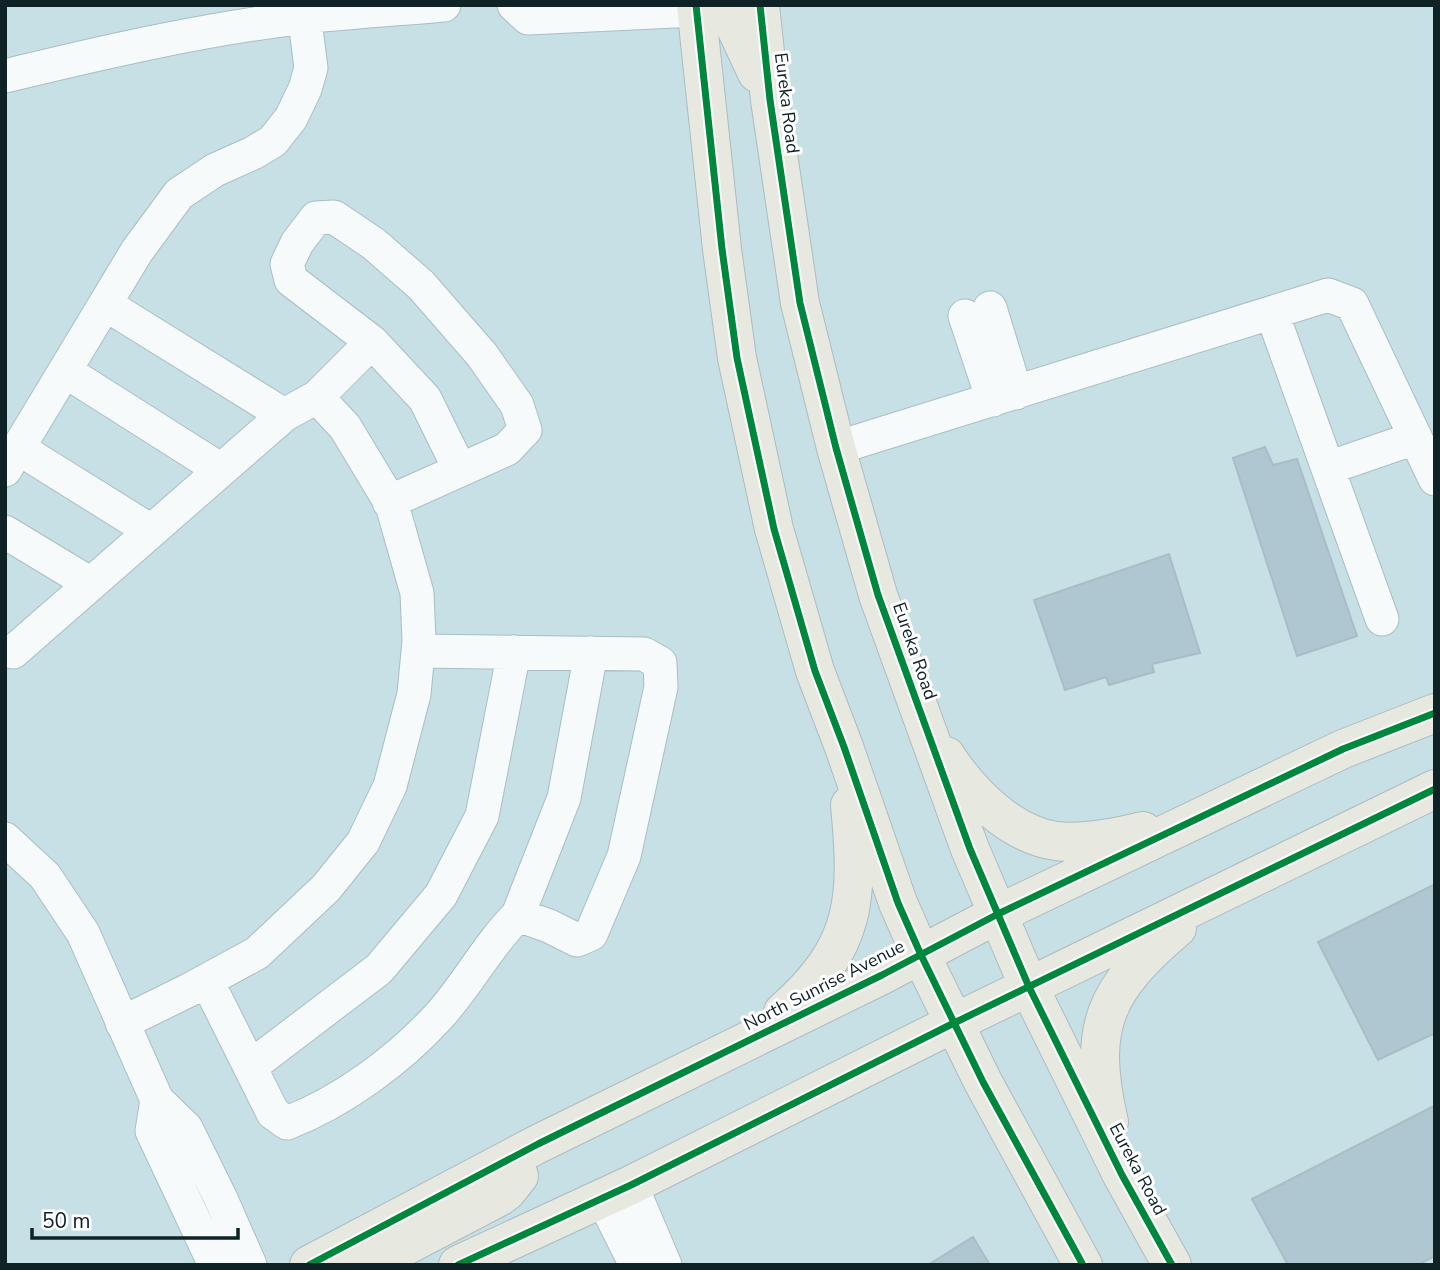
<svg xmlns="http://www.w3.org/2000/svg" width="1440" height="1270" font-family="'Nunito Sans',sans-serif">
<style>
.building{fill:#afc7d1;stroke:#aabdc4;stroke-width:2}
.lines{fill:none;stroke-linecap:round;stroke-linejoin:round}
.minor-casing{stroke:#a9bec3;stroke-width:35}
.major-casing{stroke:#adbbbe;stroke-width:40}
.minor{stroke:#f6fafb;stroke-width:33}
.major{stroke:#e7e9e1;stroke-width:38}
.cycleway-casing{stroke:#fff;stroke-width:11}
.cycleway{stroke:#00873e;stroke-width:7}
.labels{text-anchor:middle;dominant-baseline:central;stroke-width:6;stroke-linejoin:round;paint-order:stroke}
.street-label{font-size:18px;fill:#0f2226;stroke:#fff}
</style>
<rect width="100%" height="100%" fill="#c6e0e6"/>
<path class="building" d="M1265 447 1273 465 1297 459 1357 636 1297 656 1233 458Z
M1169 554 1200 653 1152 664 1154 672 1109 685 1106 677 1065 690 1034 600Z
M1435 884V1033L1378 1060 1318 942Z
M1434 1106 1435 1256 1418 1265H1288L1252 1199Z
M973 1237 990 1265H928Z"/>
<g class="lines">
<defs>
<path id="minor" d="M514 5 528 18 696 10
M5 76C104 52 204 29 305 17 351 12 398 9 444 5
M105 304 284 415
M990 308 1016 393
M1272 313 1382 619
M965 316 993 400
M372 342 425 399 460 470
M65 371 221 470
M317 397 372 342 291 280 287 264 297 243 316 218 334 217 374 244 421 285 482 355 517 405 525 430 507 449 389 502
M18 448 151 531
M836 448 1328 295 1352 304 1435 479
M1328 468 1415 438
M5 470 137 251 179 194 215 170 253 153 273 141 291 118 305 89 311 68 303 5
M5 532 91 584
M5 651 13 652 284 415 317 397 345 427 392 505 417 593 419 641 414 694 390 786 363 842 326 888 257 953 189 990 122 1023
M5 839 45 876 83 933 157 1100
M518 915 564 798 591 653
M207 981 273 1113 287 1123C342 1102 399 1060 439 1016 468 984 487 946 518 915L549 926 577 940 591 934 624 856 661 687 660 663 644 654 418 651
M250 1067 379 969 441 895 482 816 514 652
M631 1185 665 1265
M603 1199 636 1265
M215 1265 152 1131 157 1100 186 1128 221 1199 250 1265"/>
<path id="major" d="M696 5 722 249 737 358 774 529 815 671 844 747 898 903 921 955 983 1082 1083 1265
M725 5 757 73
M760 5 770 100 800 303 836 448 878 595 970 849 1029 987 1122 1175 1172 1265
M946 756C970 793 1011 835 1056 841 1085 844 1115 838 1143 831
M783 1012C857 947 859 899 850 805
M1109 1122C1087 1027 1104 990 1177 928
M309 1265 538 1144 882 975 998 914 1343 749 1435 713
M369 1265 499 1197 507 1191 519 1176
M458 1265 631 1185 954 1023 1435 789"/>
</defs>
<use href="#minor" class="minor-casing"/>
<use href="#major" class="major-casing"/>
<use href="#minor" class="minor"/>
<use href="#major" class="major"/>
<defs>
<path id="cycleway" d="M696 5 722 249 737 358 774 529 815 671 844 747 898 903 921 955 983 1082 1083 1265
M760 5 770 100 800 303 836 448 878 595 970 849 1029 987 1122 1175 1172 1265
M309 1265 538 1144 882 975 998 914 1343 749 1435 713
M458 1265 631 1185 954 1023 1435 789"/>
</defs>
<use href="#cycleway" class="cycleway-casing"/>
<use href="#cycleway" class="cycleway"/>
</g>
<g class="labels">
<g class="street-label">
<text transform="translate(787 103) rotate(83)">Eureka Road</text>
<text transform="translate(915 651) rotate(71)">Eureka Road</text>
<text transform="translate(824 985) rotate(-27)">North Sunrise Avenue</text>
<text transform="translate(1138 1169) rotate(62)">Eureka Road</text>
</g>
</g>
<rect width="1440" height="1270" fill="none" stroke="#0f2226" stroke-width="14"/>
<path d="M32 1228v10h206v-10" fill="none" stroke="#0f2226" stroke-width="3.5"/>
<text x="42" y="1228" font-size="21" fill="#0f2226" stroke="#ffffff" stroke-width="5" paint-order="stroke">50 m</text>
</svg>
